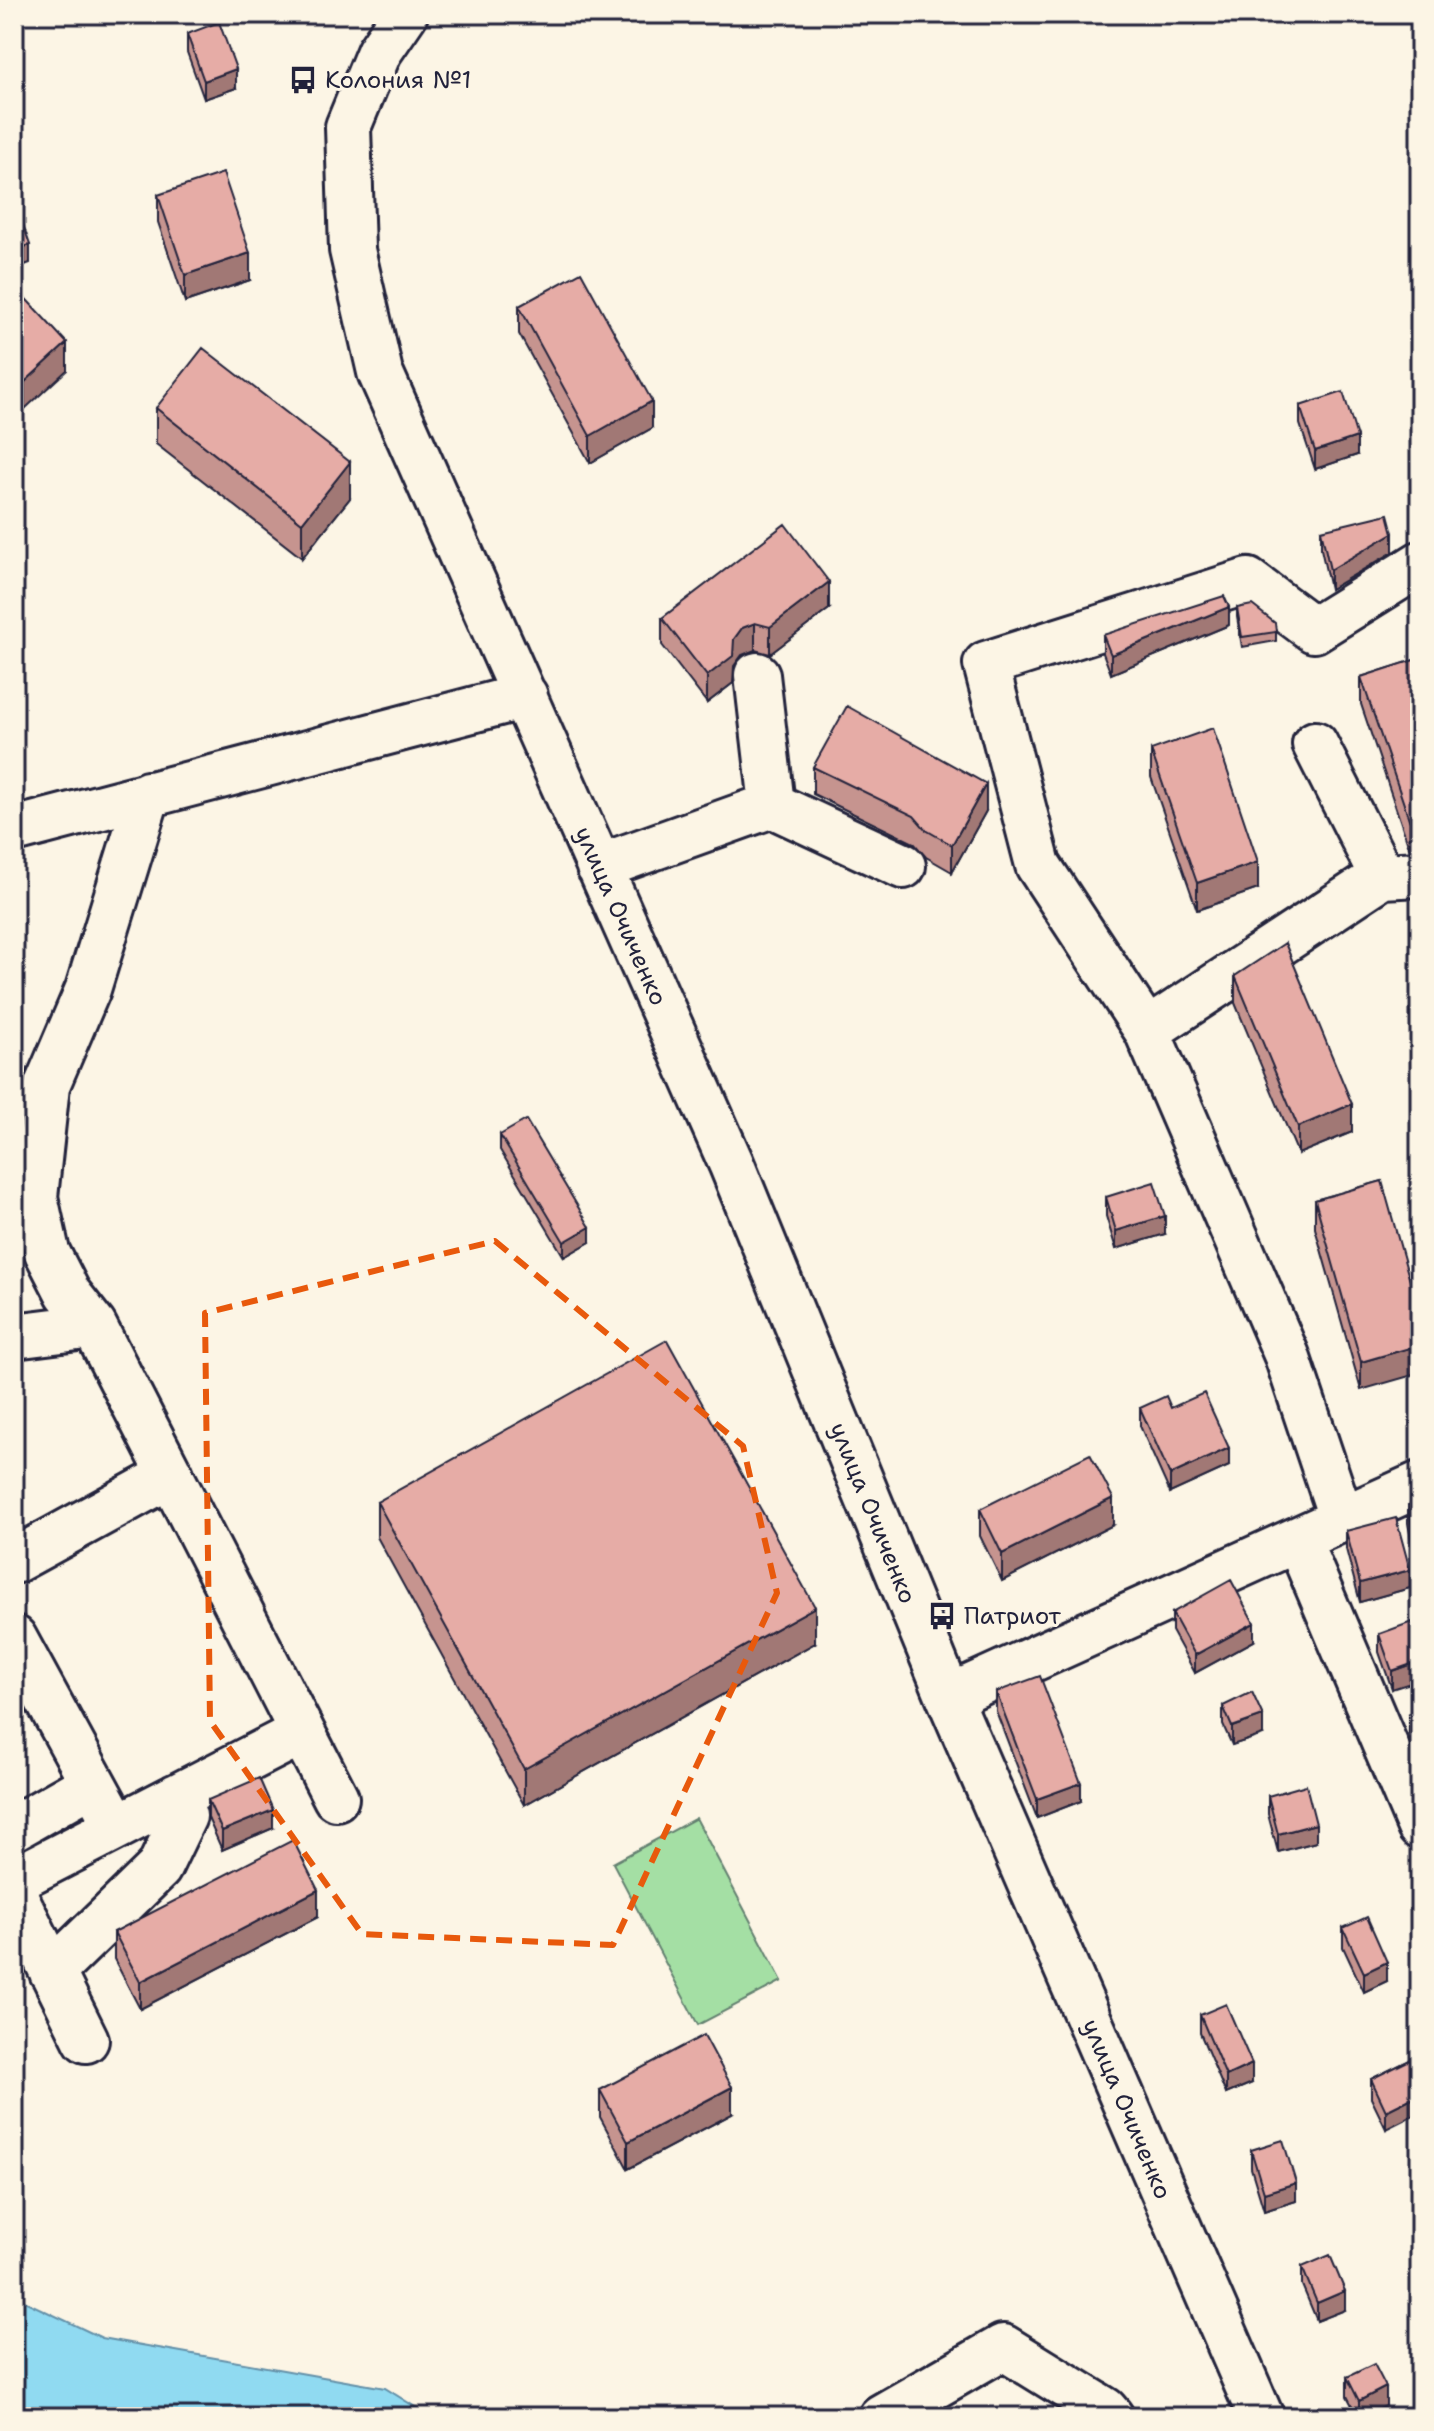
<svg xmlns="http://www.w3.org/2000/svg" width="1434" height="2431" font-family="'Shantell Sans',sans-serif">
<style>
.green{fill:#a4dfa4;stroke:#638070;stroke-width:2}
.water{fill:#90daf1;stroke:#6490a8;stroke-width:2}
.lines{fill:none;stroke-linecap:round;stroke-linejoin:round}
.minor-casing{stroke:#22223b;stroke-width:50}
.minor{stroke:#fcf5e5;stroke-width:44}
.wall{fill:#c6948f;stroke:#22223b;stroke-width:2}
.shaded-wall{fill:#a17874;stroke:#22223b;stroke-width:2}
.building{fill:#e6aca6;stroke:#22223b;stroke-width:2}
.marked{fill:none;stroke:#e8590c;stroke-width:6;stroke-dasharray:16 10;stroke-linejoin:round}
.labels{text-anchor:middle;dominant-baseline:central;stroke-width:6;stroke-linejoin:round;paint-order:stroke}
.poi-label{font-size:24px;fill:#22223b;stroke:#fcf5e5;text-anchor:start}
.street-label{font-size:24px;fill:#22223b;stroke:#fcf5e5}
</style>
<rect width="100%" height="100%" fill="#fcf5e5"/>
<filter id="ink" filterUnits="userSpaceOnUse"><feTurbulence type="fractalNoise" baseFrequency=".0125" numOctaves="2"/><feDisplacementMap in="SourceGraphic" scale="16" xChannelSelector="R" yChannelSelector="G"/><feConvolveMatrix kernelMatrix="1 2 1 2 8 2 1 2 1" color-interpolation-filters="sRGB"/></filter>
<g filter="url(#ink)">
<path class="green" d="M696 1818 782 1981 698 2025 613 1863Z"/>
<path class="water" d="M14 2288 24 2301 102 2338 385 2388 431 2417H14Z"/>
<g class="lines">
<defs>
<path id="minor" d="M405 14 379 52 348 127 352 250 380 372 731 1163 949 1697 1261 2417
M757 675 772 805
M14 830 525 696
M599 867 772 805 903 866
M1382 876 1420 874
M1147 1031 1382 876 1315 744
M94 1326 68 1293 47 1252 35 1197 47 1085 88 989 148 794
M14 1336 94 1326 336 1798
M1342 1520 1287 1356 1147 1031 1038 865 986 664 1248 581 1314 630 1420 564
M1298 1540 1420 1827
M14 1561 171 1475
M14 1638 117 1827
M949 1697 1420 1484
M14 1828 93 1783
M14 1880 302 1732
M14 1894 86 2040
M52 1972 159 1868 184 1816 177 1796
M881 2417 1003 2347 1105 2410 1111 2417"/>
</defs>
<use href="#minor" class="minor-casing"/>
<use href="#minor" class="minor"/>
</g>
<path class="wall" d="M1187 14H1208L1196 24Z
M187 34 236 88 204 99 187 52Z
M158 195 250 280 185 302 158 222Z
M519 306 652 428 590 463 519 334Z
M1300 406 1357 455 1315 469 1300 424Z
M156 408 350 498 302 558 156 444Z
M1321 530 1393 552 1330 589 1321 549Z
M1237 608 1276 632V641L1242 647 1237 617Z
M829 609 770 654 755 650 742 655 734 666 733 683 707 703 662 645V618Z
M1229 625 1111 674 1103 653V635Z
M1420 658V846L1410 850 1361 704V677Z
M1151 750 1258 889 1197 910 1151 777Z
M813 767 986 811 952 872 926 857 914 843 813 794Z
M1235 976 1352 1132 1298 1154 1235 1003Z
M500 1135 590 1242 564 1257 500 1150Z
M1382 1181 1361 1390 1315 1228V1200Z
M1106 1197 1165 1234 1116 1249 1106 1216Z
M1140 1408H1171L1229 1466 1170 1493 1140 1426Z
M377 1502 815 1643 524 1805 377 1537Z
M1420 1503V1549L1413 1550 1408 1523V1505Z
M980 1509 1113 1525 1002 1581 980 1536Z
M1346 1531 1410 1588 1360 1602 1346 1549Z
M1172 1613 1254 1641 1195 1673 1172 1631Z
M1379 1634 1420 1644 1392 1689 1379 1652Z
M996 1692 1081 1801 1037 1818 996 1711Z
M1223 1706 1263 1735 1232 1745 1223 1725Z
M1420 1712 1419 1760 1409 1734V1715Z
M1268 1796 1316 1842 1278 1852 1268 1814Z
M208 1800 273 1828 222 1850 208 1818Z
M318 1917 140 2009 114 1959V1932Z
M1343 1928 1387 1981 1364 1992 1343 1947Z
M1200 2015 1252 2083 1226 2094 1200 2033Z
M1420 2055 1386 2129 1371 2098V2079Z
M600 2090 732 2114 628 2169 600 2117Z
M1251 2150 1296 2201 1264 2211 1251 2168Z
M1420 2196V2238L1411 2219V2201Z
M1302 2267 1345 2310 1317 2321 1302 2285Z
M1347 2377 1386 2406 1363 2417H1358L1347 2396Z"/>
<path class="shaded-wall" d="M1196 14H1208L1196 24Z
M236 69V88L204 99V81Z
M30 245V263L14 269V250Z
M250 253V280L185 302V275Z
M67 343V370L14 419V392Z
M652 401V428L590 463V436Z
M1357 437V455L1315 469V451Z
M350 462V498L302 558V523Z
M1393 533V552L1330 589V570Z
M829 582V609L770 654V627Z
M1229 607V625L1111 674V655Z
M755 623V650L742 655 734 666 733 683 707 703V676L742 628Z
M986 784V811L952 872V845Z
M1420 819V846L1410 850V822Z
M1258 862V889L1197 910V883Z
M1352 1104V1132L1298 1154V1127Z
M1165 1216V1234L1116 1249V1231Z
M590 1227V1242L564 1257V1242Z
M1420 1345V1373L1361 1390V1362Z
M1229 1448V1466L1170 1493V1475Z
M1113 1498V1525L1002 1581V1554Z
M1410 1570V1588L1360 1602V1583Z
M815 1607V1643L524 1805V1769Z
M1254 1623V1641L1195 1673V1655Z
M1420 1661V1680L1392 1689V1671Z
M1263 1716V1735L1232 1745V1727Z
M1420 1741V1760H1419V1742Z
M1081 1783V1801L1037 1818V1799Z
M273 1810V1828L222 1850V1831Z
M1316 1824V1842L1278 1852V1834Z
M318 1890V1917L140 2009V1982Z
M1387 1962V1981L1364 1992V1973Z
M1252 2064V2083L1226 2094V2076Z
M732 2087V2114L628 2169V2142Z
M1420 2094V2112L1386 2129V2111Z
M1296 2183V2201L1264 2211V2193Z
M1345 2291V2310L1317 2321V2303Z
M1386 2387V2406L1363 2417H1359V2401Z"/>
<path class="building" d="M219 22 236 69 204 81 187 34Z
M223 173 250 253 185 275 158 195Z
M14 198 30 245 14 250Z
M581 272 652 401 590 436 519 306Z
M14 286 67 343 14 392Z
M203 348 350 462 302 523 156 408Z
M1343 392 1357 437 1315 451 1300 406Z
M1388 514 1393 533 1330 570 1321 530Z
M785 524 829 582 770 627 755 623 742 628 734 639 733 656 707 676 662 618Z
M1224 596 1229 607 1111 655 1103 635Z
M1252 605 1275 623 1276 632 1242 637 1237 608Z
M1420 658V819L1410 822 1361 677Z
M847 706 986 784 952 845 926 830 914 816 813 767Z
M1213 728 1258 862 1197 883 1151 750Z
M1285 943 1352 1104 1298 1127 1235 976Z
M526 1120 590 1227 564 1242 500 1135Z
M1382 1181 1420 1317V1345L1361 1362 1315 1200Z
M1154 1182 1165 1216 1116 1231 1106 1197Z
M667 1340 815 1607 524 1769 377 1502Z
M1204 1393 1229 1448 1170 1475 1140 1408 1166 1396 1171 1408Z
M1090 1454 1113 1498 1002 1554 980 1509Z
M1420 1503V1530L1413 1532 1408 1505Z
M1396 1518 1410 1570 1360 1583 1346 1531Z
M1231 1580 1254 1623 1195 1655 1172 1613Z
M1412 1622 1420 1644V1661L1392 1671 1379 1634Z
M1040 1676 1081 1783 1037 1799 996 1692Z
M1252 1692 1263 1716 1232 1727 1223 1706Z
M1420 1712V1741L1419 1742 1409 1715Z
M259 1778 273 1810 222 1831 208 1800Z
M1306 1785 1316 1824 1278 1834 1268 1796Z
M293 1840 318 1890 140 1982 114 1932Z
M1367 1917 1387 1962 1364 1973 1343 1928Z
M1226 2004 1252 2064 1226 2076 1200 2015Z
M704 2035 732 2087 628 2142 600 2090Z
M1420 2055V2094L1386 2111 1371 2079Z
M1283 2140 1296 2183 1264 2193 1251 2150Z
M1420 2196V2219L1411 2201Z
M1330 2255 1345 2291 1317 2303 1302 2267Z
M1374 2364 1386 2387 1359 2401 1347 2377Z"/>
</g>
<path class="marked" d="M495 1241 743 1446 777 1593 613 1945 362 1934 210 1721 205 1313Z"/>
<defs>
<symbol id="bus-bare" viewBox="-9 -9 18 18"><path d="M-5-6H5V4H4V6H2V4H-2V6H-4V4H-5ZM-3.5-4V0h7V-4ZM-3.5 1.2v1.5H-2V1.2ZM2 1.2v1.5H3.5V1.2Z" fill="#22223b" stroke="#fcf5e5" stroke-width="2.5" paint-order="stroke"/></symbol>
</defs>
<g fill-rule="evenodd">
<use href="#bus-bare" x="283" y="60" width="40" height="40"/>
<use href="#bus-bare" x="922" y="1596" width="40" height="40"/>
</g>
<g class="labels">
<g class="poi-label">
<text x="325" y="80">Колония №1</text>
<text x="964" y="1616">Патриот</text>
</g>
<g class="street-label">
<text transform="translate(621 916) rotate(66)">улица Очиченко</text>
<text transform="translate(873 1513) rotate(68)">улица Очиченко</text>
<text transform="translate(1127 2109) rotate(67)">улица Очиченко</text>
</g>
</g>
<rect width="1434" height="2431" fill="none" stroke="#fcf5e5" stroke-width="48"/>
<rect x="24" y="24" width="1386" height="2383" fill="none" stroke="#22223b" stroke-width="3" filter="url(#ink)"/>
</svg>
